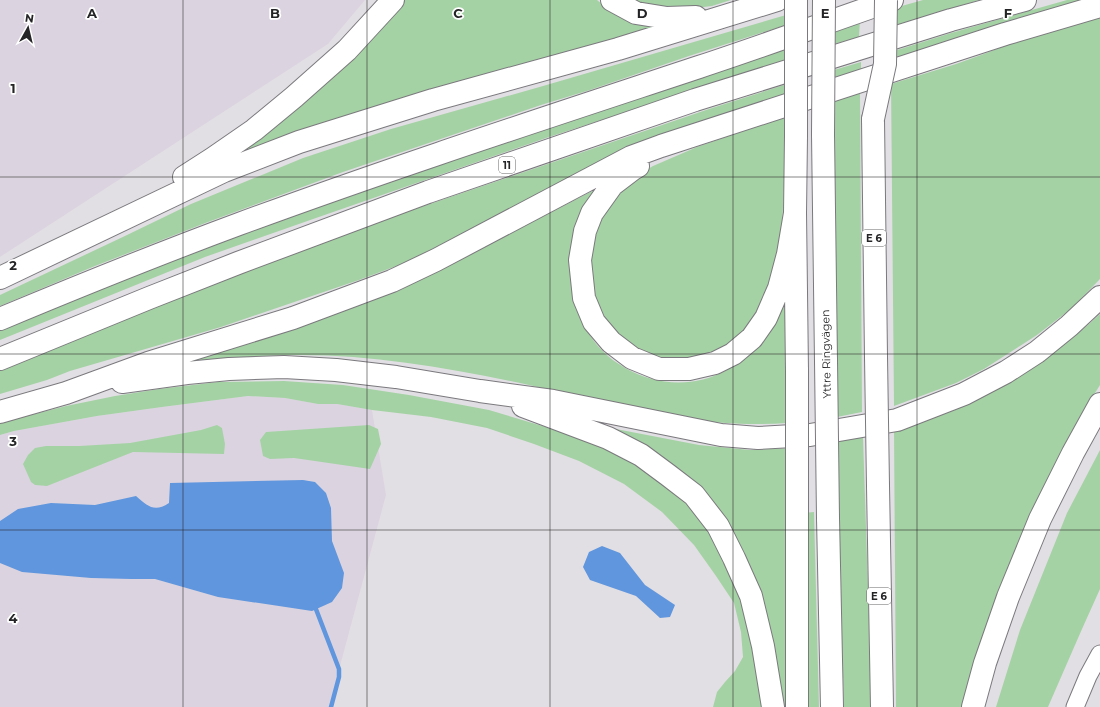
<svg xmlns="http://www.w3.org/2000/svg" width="1100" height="707" font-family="Montserrat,sans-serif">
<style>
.built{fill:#dbd4e0}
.green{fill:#a5d2a5}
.water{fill:#6096dd}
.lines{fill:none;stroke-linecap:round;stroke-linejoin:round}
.stream{stroke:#6096dd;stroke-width:4.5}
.street-casing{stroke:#7b797d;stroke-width:19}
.highway-casing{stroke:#7b797d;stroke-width:24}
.street{stroke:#fff;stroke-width:17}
.highway{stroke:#fff;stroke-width:22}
.highway-bridge-casing{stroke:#7b797d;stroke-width:24;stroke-linecap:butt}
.highway-bridge{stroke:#fff;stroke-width:22}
.grid{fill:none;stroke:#242325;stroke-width:1;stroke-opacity:0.55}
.labels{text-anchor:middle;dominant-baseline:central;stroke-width:3.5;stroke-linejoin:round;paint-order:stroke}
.shield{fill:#fff;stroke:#666566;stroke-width:1}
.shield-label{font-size:10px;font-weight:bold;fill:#242325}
.street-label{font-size:11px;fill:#242325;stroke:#fff}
.grid-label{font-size:13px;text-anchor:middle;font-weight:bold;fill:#242325;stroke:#fff;stroke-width:3.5;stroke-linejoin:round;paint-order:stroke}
</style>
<rect width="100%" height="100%" fill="#e2dfe4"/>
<path class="built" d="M0 0H365L328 44 0 257Z
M248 396 285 398 318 404H337L372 410 386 495 329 707H0V435L14 431 97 416 162 407Z"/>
<path class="green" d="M403 0H597L607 8 675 24 213 171Z
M627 0H731L712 6 678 10Z
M923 0H979L891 27V9Z
M1067 0H1099L891 62V52L951 33Z
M1100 14V279L1072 308 1037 335 984 369 956 383 894 406 891 84 956 64 981 55 1005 46 1030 33Z
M786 15V25L689 56 590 90 541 105 343 172 208 222 95 266 0 306V295L127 235 191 204 303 158 391 129 543 86Z
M860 20 859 37 834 44 835 28Z
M785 43 784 61 549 137 316 218 205 257 0 340V324L105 281Z
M861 62V70L834 79V70Z
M784 85V94L734 111 399 265 359 280 221 327 70 371 47 380 0 394V367L156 304 371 224 709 109Z
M860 93 862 412 837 417 834 101Z
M784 117V182L782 232 765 306 735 342 695 360 661 359 639 351 610 328 594 301 590 255 595 230 611 199 641 173 653 166 697 147Z
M602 186 577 305C582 325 592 342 608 356 613 361 620 364 625 368 657 386 694 388 727 370 732 367 740 363 744 358 749 353 753 344 756 337 767 319 778 300 788 282L787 423C756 425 720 424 690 419 676 417 662 413 648 410 620 405 592 399 565 394 550 390 535 386 520 383 448 368 374 355 300 355 248 355 196 362 145 371L429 274 473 253Z
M1100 314V385L1090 401 963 707H896L894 430C914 423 936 418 955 410 1007 387 1058 353 1100 314Z
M284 381 343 385 409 395 489 410 576 436 626 458 660 478 701 516 748 610 767 707H713L717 692 725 682 735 671 743 657 741 632 734 603 716 576 694 545 662 512 624 484 579 461 534 444 487 428 431 417 372 410 337 404H318L285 398 248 396 162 407 97 416 14 431 0 435V423L66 406 115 396 159 389 218 382Z
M590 424 699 445 750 450 791 448V707H779L722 522Z
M217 425 222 428 225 444 224 454 133 452 47 486 35 485 31 482 23 464 28 455 35 448 46 446H79L130 443 201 430Z
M369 425 378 429 381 444 370 469 294 458 270 459 263 456 260 440 266 432Z
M863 437 872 707H844L839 542 837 441Z
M1100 450V589L1082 629 1048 707H996L1020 630 1067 513Z
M814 512 819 707H803V513Z"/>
<path class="water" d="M303 480 315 482 326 493 331 508 332 541 344 573 342 588 332 602 312 611 218 597 155 579H131L91 578 22 572 0 563V521L18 509 51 503 95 505 136 496C148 506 154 513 169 503L170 483Z
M602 546 620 553 645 585 675 605 670 617 660 618 636 596 590 580 583 567 589 552Z"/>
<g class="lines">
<path class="stream" d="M314 604 339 669V677L331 707"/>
<defs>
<path id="street" d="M1075 707 1088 676 1100 654"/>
<path id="highway" d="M612 0 636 13 667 18 696 17
M873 119 876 357
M823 134 826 361
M796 136 795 213 797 371
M638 166 633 169 612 185 592 213 585 231 580 260 584 298 594 322 611 342 632 358 659 369H689L715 363 733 354 752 338 766 318 779 288 788 254 795 213
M184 177 212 159 254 130 294 97 347 50 393 0
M0 278 224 171 299 142 433 100 618 49 777 0
M0 319C79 286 158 254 239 224 391 168 545 118 699 67 763 46 828 22 892 0
M0 359 149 298 238 263 428 192 695 100 951 20 1025 0
M122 382 187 373 229 369 284 367 336 370 396 377 480 391 553 401 721 435 758 438 810 435 897 420 964 394 1006 372 1037 352 1069 326 1100 297
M523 406 608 438 641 455 668 475 694 495 718 526 734 558 751 596 763 646 773 707
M0 412 66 393 148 363 293 318 392 281 436 260 631 157 661 146 1005 34 1100 6
M878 486 882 707
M828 518 832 707
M797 707V518
M973 707 985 663 1008 597 1040 519 1073 453 1100 404"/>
</defs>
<use href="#street" class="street-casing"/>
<use href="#highway" class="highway-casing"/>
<use href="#street" class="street"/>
<use href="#highway" class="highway"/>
<defs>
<path id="highway-bridge" d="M873 119 885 64 886 0
M823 134 824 0
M796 136V0
M876 357 878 486
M826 361 828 518
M797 518V371"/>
</defs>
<use href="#highway-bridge" class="highway-bridge-casing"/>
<use href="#highway-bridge" class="highway-bridge"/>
</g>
<path class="grid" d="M183 0V707M367 0V707M550 0V707M733 0V707M917 0V707M0 177H1100M0 354H1100M0 530H1100"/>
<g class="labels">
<g class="shield">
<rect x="499" y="157" width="16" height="16" rx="3"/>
<rect x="862" y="230" width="24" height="16" rx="3"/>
<rect x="867" y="588" width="24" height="16" rx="3"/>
</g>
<g class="shield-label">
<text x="507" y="165">11</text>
<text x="874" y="238">E 6</text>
<text x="879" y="596">E 6</text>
</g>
<g class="street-label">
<text transform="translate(826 354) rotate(-91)">Yttre Ringvägen</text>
</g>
</g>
<g class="grid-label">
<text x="92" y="18">A</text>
<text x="275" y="18">B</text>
<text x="458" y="18">C</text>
<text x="642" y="18">D</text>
<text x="825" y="18">E</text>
<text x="1008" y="18">F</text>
<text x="13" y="93">1</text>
<text x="13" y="270">2</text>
<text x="13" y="446">3</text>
<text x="13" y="623">4</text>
</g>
<g transform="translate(28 28) rotate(8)" stroke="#ffffff" stroke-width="3" paint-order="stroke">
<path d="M0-3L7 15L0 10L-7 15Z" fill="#242325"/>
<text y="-6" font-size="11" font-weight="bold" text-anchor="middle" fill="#242325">N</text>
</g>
</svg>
